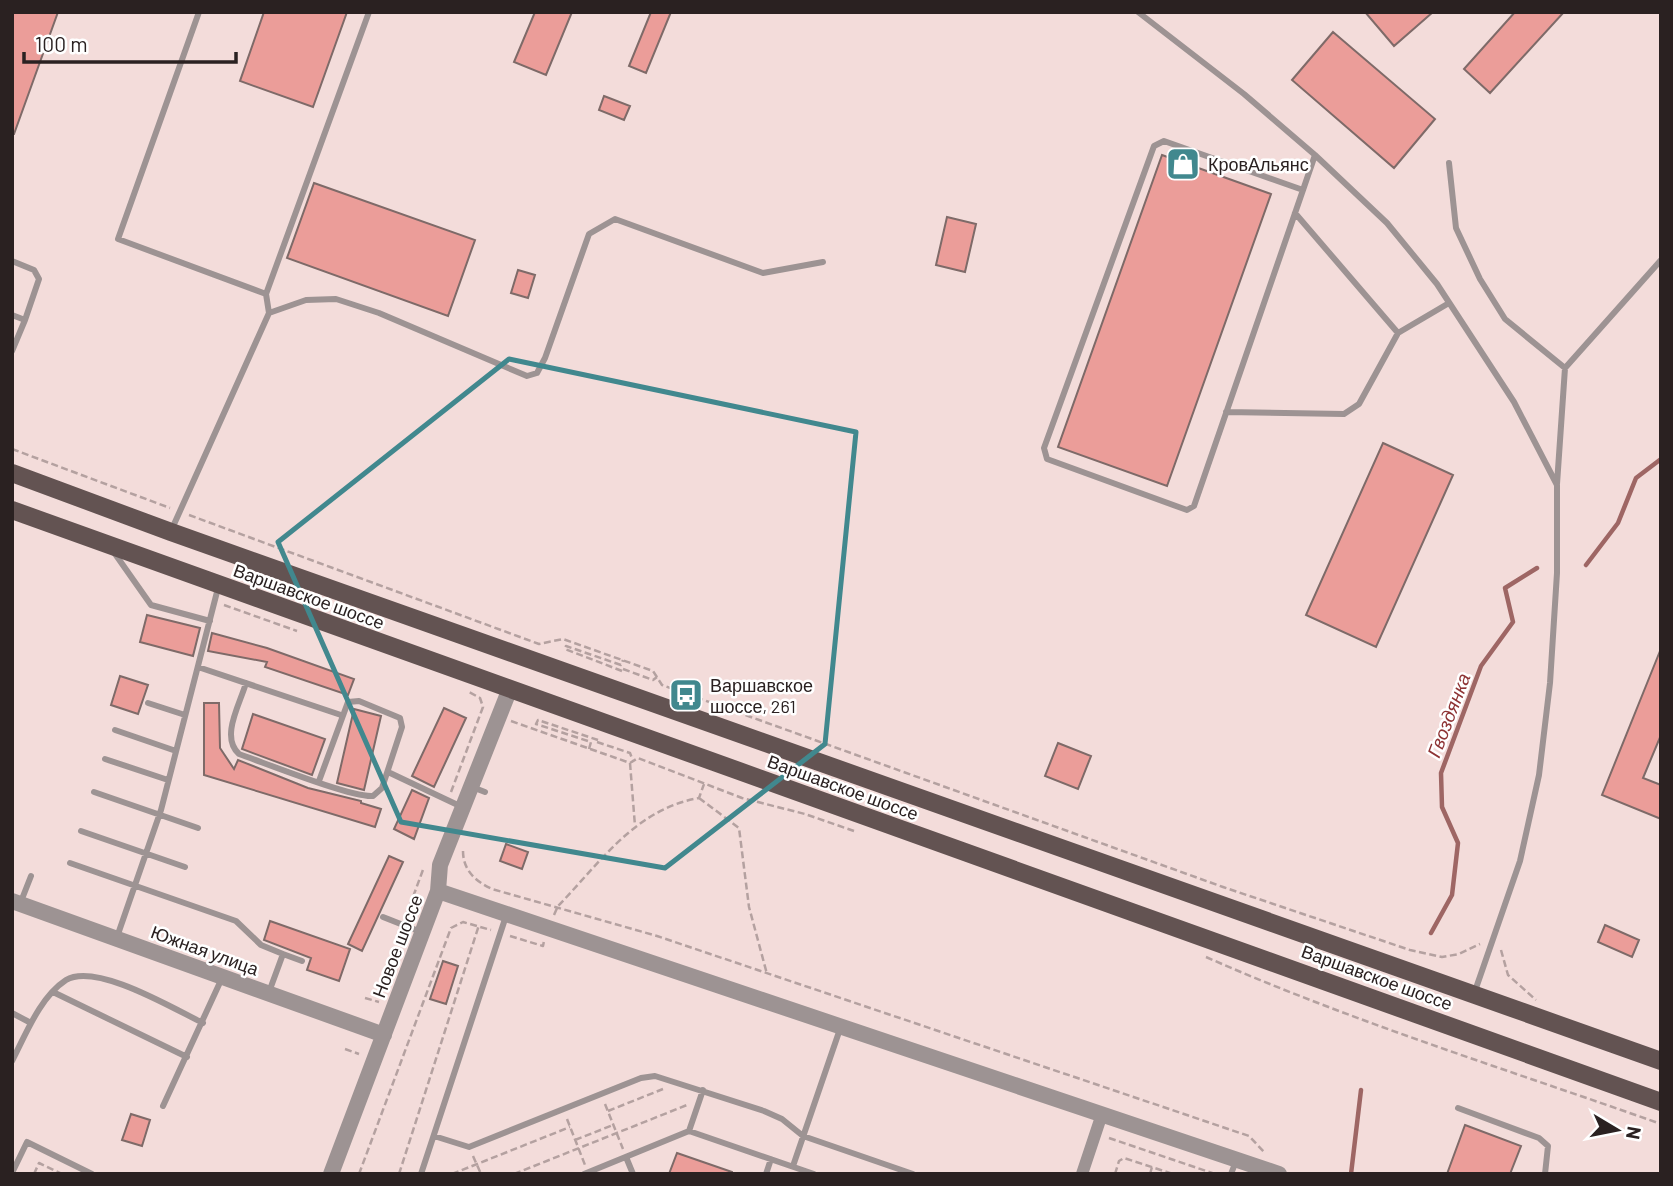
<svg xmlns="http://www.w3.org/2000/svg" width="1673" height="1186" font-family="Barlow,sans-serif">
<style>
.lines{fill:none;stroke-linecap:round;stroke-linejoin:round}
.stream{stroke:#9e6664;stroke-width:4.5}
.building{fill:#eb9d99;stroke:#7e6a68;stroke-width:2}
.path{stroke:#b4a1a0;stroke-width:2.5;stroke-dasharray:7 3.5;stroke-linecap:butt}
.service{stroke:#9d9393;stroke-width:6}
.minor{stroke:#9d9393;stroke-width:12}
.tertiary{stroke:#9d9393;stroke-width:16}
.primary{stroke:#635352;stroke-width:18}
.marked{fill:none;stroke:#41888e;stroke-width:5;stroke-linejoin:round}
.labels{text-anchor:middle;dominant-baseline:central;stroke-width:5;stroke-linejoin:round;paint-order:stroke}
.poi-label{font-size:18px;fill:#2a2121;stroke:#fff;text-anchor:start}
.street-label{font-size:18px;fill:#2a2121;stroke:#fff}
.water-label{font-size:19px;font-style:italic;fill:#8e3334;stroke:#fff}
</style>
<rect width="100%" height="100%" fill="#f3dcda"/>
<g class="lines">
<path class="stream" d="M1586 565 1618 523 1636 478 1661 459
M1431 933 1452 895 1458 843 1442 807 1441 773 1481 666 1513 622 1505 588 1537 568
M1351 1174 1361 1090"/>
</g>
<path class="building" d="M12 12H58L14 134H12Z
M264 12H347L313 107 240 81Z
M535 12H572L546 75 514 62Z
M651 12H671L646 73 629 66Z
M1365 12H1433L1394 46Z
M1515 12H1564L1490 93 1464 69Z
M1333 32 1435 119 1394 168 1292 80Z
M604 96 630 106 624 120 599 110Z
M1162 155 1271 194 1167 486 1058 447Z
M314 183 475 240 448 316 287 258Z
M947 217 976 224 965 272 936 265Z
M518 270 535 275 528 298 511 293Z
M1383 443 1453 475 1376 647 1306 615Z
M147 615 200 628 193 656 140 642Z
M212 633 267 648 354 679 348 695 265 667 267 662 208 651Z
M1660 651 1661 735 1643 778 1661 785V819L1602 795Z
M120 676 148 685 138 714 111 705Z
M204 703H219L220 748 234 769 238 760 308 788 361 801V803L381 809 375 827 204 775Z
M444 708 466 718 434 787 412 776Z
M354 709 381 716 364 790 337 783Z
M253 714 325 739 312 775 242 749Z
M1058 743 1091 756 1078 789 1045 776Z
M412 790 429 798 414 839 394 829Z
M506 844 528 852 522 869 500 861Z
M389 856 403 862 362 951 348 944Z
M270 921 350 949 339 981 307 970 311 958 264 940Z
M1605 925 1639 940 1632 957 1598 942Z
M443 961 458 966 446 1004 430 999Z
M131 1114 150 1120 142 1146 122 1140Z
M1465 1125 1521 1146 1510 1174H1447Z
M677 1153 732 1172V1174H669Z"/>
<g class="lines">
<path class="path" d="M12 449 170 508
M189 515 539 644 563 639 653 671 662 685 1223 887 1410 950 1442 957 1459 954 1480 944
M224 605 297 631
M623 669 653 680 657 677
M622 671 565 649 566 646 621 665 623 660
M511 721 630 763 638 758 742 798 805 814 854 831
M597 742 630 753 633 761
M589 749 591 742 536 724 538 720 598 740
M630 763 635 826
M451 792 483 707 480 698 469 692
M699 798 739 828 749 907 767 974
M463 851C463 870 475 881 492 889L657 936 1249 1136 1265 1153
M554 915 558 906C600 863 635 809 699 798L704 784
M406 916 424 867
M510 936 543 946 544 941
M1501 950 1508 975 1536 1000
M1206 957C1353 1022 1509 1070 1661 1124
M365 998 379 1002
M345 1049 359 1054
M605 1104 623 1149
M608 1111 663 1089
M567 1119 585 1165
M1109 1138 1215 1174
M575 1140 613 1125
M473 1156 481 1174
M34 1174 39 1163 62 1174
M359 1174 451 928 463 922 491 930
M399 1174 479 925
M452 1174 570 1127
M514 1174 687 1105
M1115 1174 1119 1161 1124 1158 1173 1174
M1150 1174 1152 1167"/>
<path class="service" d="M199 12 118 239 266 294
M1138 12 1244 94 1315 155 1387 223 1437 284 1514 402 1557 485V573L1550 683 1539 775 1520 861 1475 991
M1449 163 1456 228 1480 279 1505 319 1565 368
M1303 190 1164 141 1154 146 1044 448 1047 459 1187 510 1194 506 1303 190 1315 155
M1295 213 1398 333
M12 261 34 270 39 279 25 320
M269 313 306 300 336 299 379 313 527 376 537 373 545 358 589 234 615 219 763 273 823 262
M12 315 25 320 12 351
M1226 412 1344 414 1359 404 1398 333 1449 303
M1557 484 1565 368 1661 260
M171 531 269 313 266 294 369 12
M113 551 151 605 210 621
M198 667 341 715
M246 683C240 704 220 737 239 754 265 763 352 798 373 796L382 788 402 727 400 718 359 701 348 702 319 781
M148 703 185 715
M115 730 176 751
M105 759 168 780
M388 772 462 807
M472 787 485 792
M94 792 198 828
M81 831 185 867
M70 863 236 921 261 945 283 954
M20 904 31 876
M383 917 421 932
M117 937 161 810 218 588
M53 992 187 1057
M269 992 283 954 302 961
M12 1013 31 1023
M12 1061C26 1034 40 997 66 980 96 962 174 1009 203 1023
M163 1106 222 978
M1458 1108 1539 1138 1548 1146 1545 1174
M689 1131 703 1090
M434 1136 469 1147 641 1078 655 1076 764 1111 782 1119 803 1136 913 1174
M626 1157 633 1174
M793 1166 840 1029
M12 1173 27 1142 92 1174
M421 1174 506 916
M584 1174 689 1131 814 1174
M766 1174 771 1159
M1231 1174 1236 1161"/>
<path class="minor" d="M1082 1174 1102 1114"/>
<path class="tertiary" d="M438 891 1279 1174
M12 901 384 1035
M331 1174 438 891 440 865 509 691"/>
<path class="primary" d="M12 473 171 532 1661 1061
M12 510 1661 1102"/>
</g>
<path class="marked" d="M509 359 856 432 825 744 665 868 401 822 278 542Z"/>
<defs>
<symbol id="shop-square" viewBox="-11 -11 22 22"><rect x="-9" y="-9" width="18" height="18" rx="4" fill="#41888e" stroke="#fff"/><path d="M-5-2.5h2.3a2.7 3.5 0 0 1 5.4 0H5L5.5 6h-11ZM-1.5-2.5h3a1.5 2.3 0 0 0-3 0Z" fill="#fff"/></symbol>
<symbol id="bus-square" viewBox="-11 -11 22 22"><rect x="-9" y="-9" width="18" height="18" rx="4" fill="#41888e" stroke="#fff"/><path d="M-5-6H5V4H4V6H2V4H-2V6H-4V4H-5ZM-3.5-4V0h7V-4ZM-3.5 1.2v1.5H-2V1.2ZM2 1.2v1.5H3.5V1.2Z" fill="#fff"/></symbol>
</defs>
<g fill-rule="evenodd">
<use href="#shop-square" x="1164" y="145" width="38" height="38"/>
<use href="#bus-square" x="667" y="676" width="38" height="38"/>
</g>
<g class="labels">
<g class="poi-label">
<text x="1208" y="164">КровАльянс</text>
<text x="710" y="685">Варшавское<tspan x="710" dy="21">шоссе, 261</tspan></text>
</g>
<g class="street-label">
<text transform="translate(309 596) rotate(20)">Варшавское шоссе</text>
<text transform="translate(843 787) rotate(20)">Варшавское шоссе</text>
<text transform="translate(397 946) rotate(-69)">Новое шоссе</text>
<text transform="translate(205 950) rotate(20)">Южная улица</text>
<text transform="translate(1377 977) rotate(20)">Варшавское шоссе</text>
</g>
<g class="water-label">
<text transform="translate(1448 715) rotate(-69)">Гвоздянка</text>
</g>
</g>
<rect width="1673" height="1186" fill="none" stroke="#2a2121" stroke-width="28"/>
<g transform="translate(1617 1130) rotate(100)" stroke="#ffffff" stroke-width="5" paint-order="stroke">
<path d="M0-5L12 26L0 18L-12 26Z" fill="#2a2121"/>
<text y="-10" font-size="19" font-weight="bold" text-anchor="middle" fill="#2a2121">N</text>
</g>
<path d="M24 52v10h212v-10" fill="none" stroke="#2a2121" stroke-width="3.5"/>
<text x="35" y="52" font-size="21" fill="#2a2121" stroke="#ffffff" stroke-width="5" paint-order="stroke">100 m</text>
</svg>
